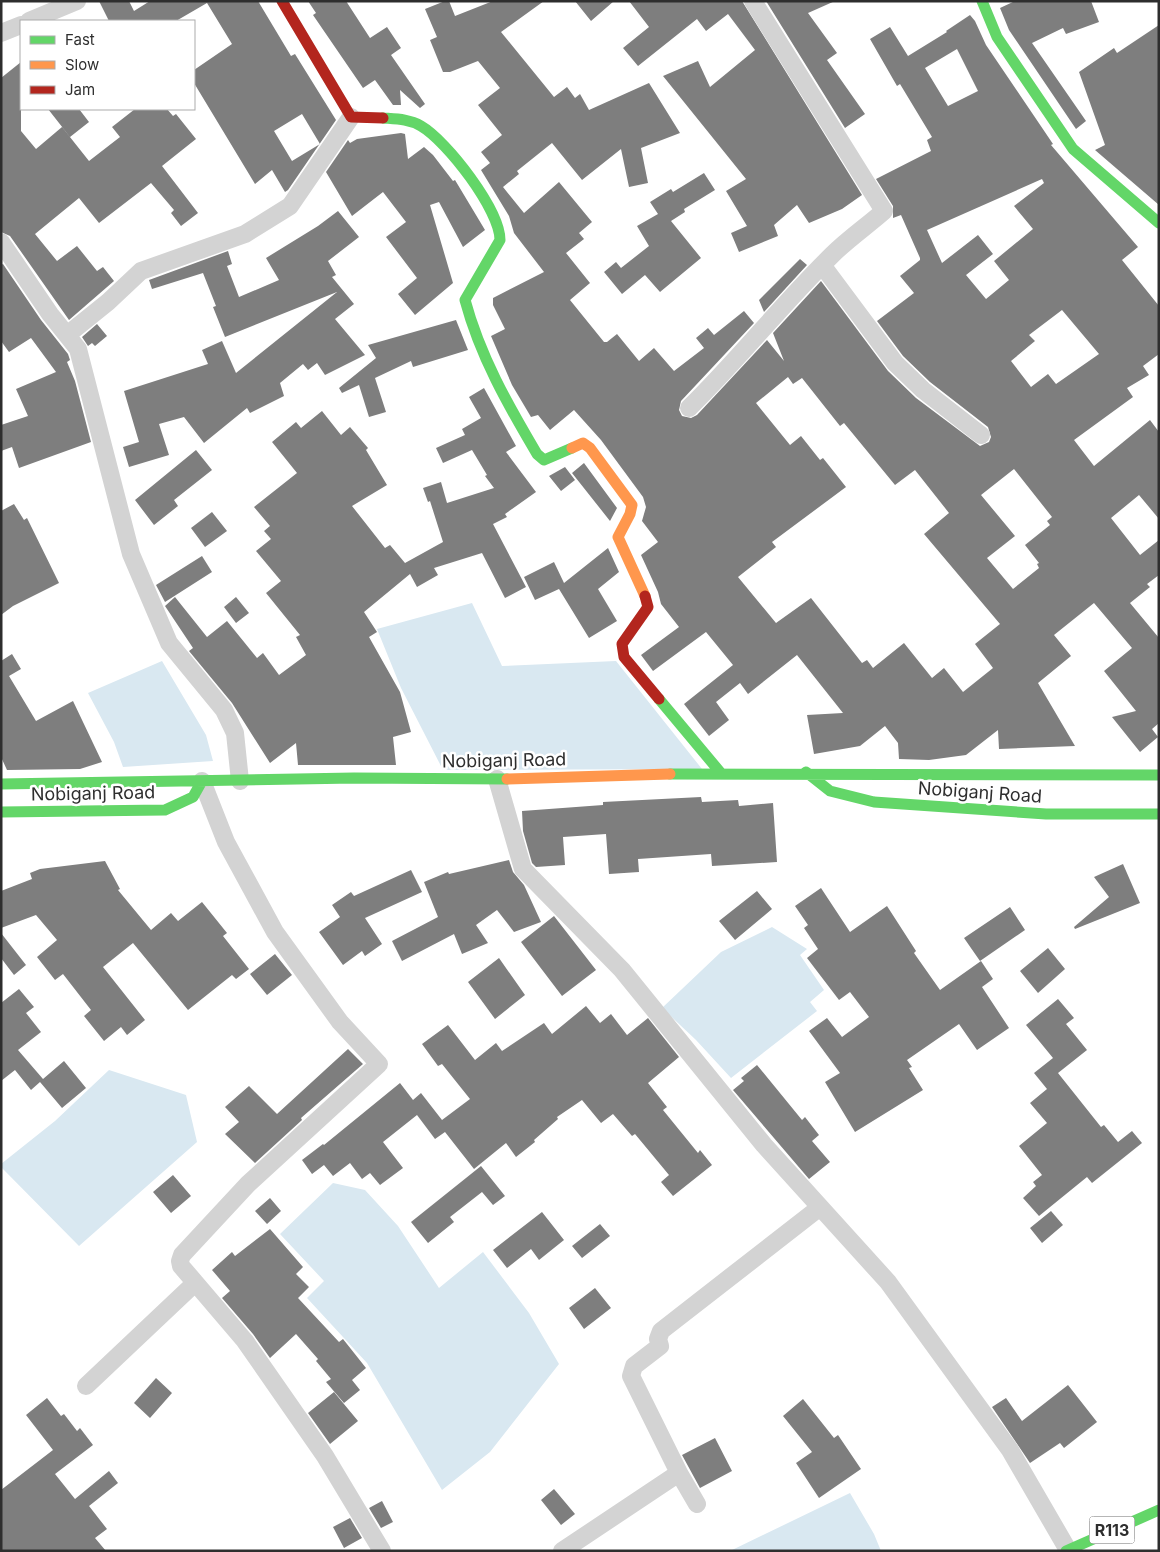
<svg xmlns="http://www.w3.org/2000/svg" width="1160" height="1552" font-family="Inter,sans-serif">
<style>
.water{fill:#d9e8f1}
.building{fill:#7e7e7e;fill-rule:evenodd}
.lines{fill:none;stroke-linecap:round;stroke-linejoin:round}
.street{stroke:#d3d3d3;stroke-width:18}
.fast{stroke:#63d668;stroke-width:11}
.slow{stroke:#ff974d;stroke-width:11}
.jam{stroke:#b3261e;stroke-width:11}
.labels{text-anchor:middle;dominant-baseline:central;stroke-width:5;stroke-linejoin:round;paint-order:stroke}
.shield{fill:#fff;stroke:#6d6d6d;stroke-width:1}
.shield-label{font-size:16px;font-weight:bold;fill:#2e2e2e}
.street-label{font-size:18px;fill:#2e2e2e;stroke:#fff}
</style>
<rect width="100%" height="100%" fill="#fff"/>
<path class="water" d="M472 603 502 666 616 661 702 769 443 770 401 688 377 629Z
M162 661 206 735 213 761 123 767 114 742 88 693Z
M772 927 807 949 800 955 824 990 810 1002 817 1011 731 1078 696 1040 662 1008 721 952Z
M109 1070 186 1095 197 1142 79 1246 1 1167V1164L55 1121Z
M333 1183 365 1190 398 1226 439 1288 483 1252 529 1313 559 1364 490 1452 442 1490 367 1363 307 1298 324 1281 280 1234Z
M850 1493 874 1534 881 1551H730Z"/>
<path class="building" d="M99 1H129L134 11 150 1H258L291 56 295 54 336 120 288 190 285 192 272 170 255 184 194 83V70L232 44 207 3 176 21H109ZM302 114 320 144 292 161 274 131Z
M308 1H346L370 38 387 27 401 48 391 55 425 104 420 108 400 90 401 105H393L375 80 363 88 313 15 316 13Z
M445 1H449L455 16 493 1H544L501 32 554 97 567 87 575 98 580 94 589 110 649 83 680 133 641 148 648 183 629 187 621 149 582 180 552 143 517 171 519 174 503 187 524 213 559 182 592 222 579 233 584 239 566 253 590 283 570 300 604 342H607L617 334 639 361 654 348 674 371 704 348 696 338 708 328 714 335 744 311 754 323 681 401 679 410 682 416 691 418 697 415 767 340 784 361 773 333 821 281 888 371 916 398 980 446 989 442 991 437 988 427 930 382 903 356 877 321 914 293 900 276 920 260V258L901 215 893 218V206L876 179 931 151 927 140 932 137 900 84 897 86 870 39 890 27 908 56 947 32 946 31 970 15 975 21 986 45 1053 144 1051 145 1138 247 1122 260 1159 306V354L1143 366 1149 375 1127 388 1133 397 1074 440 1094 466 1150 420 1159 432V519L1139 495 1111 518 1140 555 1159 540V575L1147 584 1150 587 1130 603 1159 638V723L1152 729 1158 737 1140 752 1112 717 1136 711 1104 671 1132 648 1094 603 1054 635 1071 656 1038 683 1075 746 999 749 998 730 966 755 929 760 899 759 898 743 885 726 860 746 814 754 807 715 843 713 797 655 748 694 740 683 716 702 729 720 709 736 684 704 733 665 706 632 653 671 641 655 679 627 661 604 658 592 641 555 658 542 642 521 646 507 643 497 601 440 574 410 550 430 538 415 531 417 512 385 491 336 505 329 493 305V298L544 272 514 233 509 216 481 170 490 163 481 152 502 135 478 105 500 88 478 61 450 72H443L430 40 437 37 425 9ZM957 49 978 91 948 106 925 68ZM1042 179 1044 183 1014 206 1033 229 994 261 1009 280 986 299 966 275 993 254 978 235 942 263 927 230ZM1062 310 1099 354 1056 384 1048 374 1031 387 1011 361 1035 341 1029 335ZM788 377 793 384 802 378 840 426 844 423 895 485 915 470 949 513 924 534 1000 624 975 644 993 668 963 692 944 668 932 678 904 643 873 668 867 660 862 663 811 598 776 623 738 577 776 547 772 542 846 487 823 458 820 460 801 436 790 445 756 403ZM1014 469 1052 517 1047 521 1050 525 1025 545 1039 563 1037 564 1039 568 1013 589 987 558 1015 536 981 495Z
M575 1H614L591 21Z
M629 1H742L862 195 842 209 809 223 797 205 774 225 778 236 739 252 731 233 747 226 726 191 746 179 663 76 698 61 710 87 755 50 728 14 706 31 697 19 638 66 623 48 649 27Z
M766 1H835L808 13 837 53 827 60 865 114 845 128Z
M1015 1H1091L1099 22 1066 34 1063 28 1032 43 1086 121 1076 129 1009 30 1000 8Z
M1159 25V205L1095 150 1105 145 1079 72 1114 48 1117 53Z
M21 62V131L36 149 62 127 89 161 120 137 112 127 135 109H167L173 116 176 114 196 139 162 166 198 213 181 226 171 213 174 210 151 183 99 223 79 198 35 234 57 261 77 246 97 271 103 267 114 281 69 320 10 236 1 232V78Z
M48 109H79L89 122 70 137Z
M401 133 405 134 408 159 424 147 433 155 453 181 455 180 485 230 463 247 439 202 430 205 453 283 415 315 398 294 417 278 386 237 406 222 383 192 352 216 326 172 348 140 350 143 357 139Z
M704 173 715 190 684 209 685 212 671 221 701 258 660 292 645 275 622 294 604 272 616 262 621 268 649 246 637 226 658 214 650 202 671 189 673 192Z
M338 211 359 237 328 261 336 275 332 277 354 304 335 319 365 355 325 375 317 363 308 370 303 364 280 383 284 396 250 413 247 408 204 443 184 417 159 424 169 455 129 467 123 447 139 442 124 391 208 364 202 350 222 341 236 373 337 292 225 337 213 307 216 306 203 273 152 289 149 280 228 251 232 264 227 266 239 297 279 280 266 258 318 226Z
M800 259 807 265 764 312 759 300Z
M3 264 41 320 68 354 70 360 67 362 75 381 91 442 19 468 12 447 1 451V425L28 416 16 389 56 372 31 338 9 352 1 341V265Z
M456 320 468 350 413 367 411 361 375 378 386 412 369 417 359 385 342 393 339 388 376 358 368 345Z
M97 324 107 336 95 346 92 343 88 346 82 337Z
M484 388 516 446 506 452 536 492 505 514 507 517 493 524 526 587 505 598 482 553 434 568 438 575 417 587 410 574 364 612 377 632 369 637 400 692 411 732 393 737 396 765H298L296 743 270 763 232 703 189 651 193 648 165 606 175 597 207 637 227 621 257 658 263 653 279 675 306 655 296 637 300 635 266 593 281 581 256 551 271 539 264 531 270 526 254 507 297 473 272 442 296 422 301 428 322 411 341 435 350 427 368 448 366 450 387 485 352 506 385 548 390 545 405 563 443 542 430 501 428 502 423 488 441 482 447 503 494 488 485 476 487 475 472 450 443 463 436 448 465 435 462 429 481 418 469 397Z
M196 450 212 470 174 500 178 506 154 525 135 500Z
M584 463 617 508 610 521 572 473Z
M565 467 575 480 561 491 549 476Z
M14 504 24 520 27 518 59 583 13 606 1 615V511Z
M212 512 227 531 205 547 191 528Z
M608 548 619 572 598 589 617 621 589 638 559 589 535 600 524 577 554 562 564 583Z
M202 556 212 572 165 602 156 585Z
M236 597 249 613 236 623 224 607Z
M12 654 21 669 9 676 36 721 73 701 102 762 80 769 7 770 1 757V661Z
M701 797 702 802 738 800 739 806 773 803 777 862 712 866 711 854 638 859 639 872 609 874 606 834 563 837 565 865 536 867 532 863 523 831 522 811 603 805V802Z
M509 860 513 872 524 885 541 922 514 932 497 910 476 925 488 943 462 954 454 934 402 961 392 941 438 917 424 882 448 872 449 874Z
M105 861 120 889 118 890 151 930 171 913 178 921 202 902 227 933 223 936 249 969 236 979 232 975 188 1010 133 943 103 967 145 1020 127 1035 121 1027 104 1041 84 1016 91 1010 63 974 55 980 37 957 57 940 36 915 1 928V891L32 879 30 873 40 869Z
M1123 864 1140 903 1075 929 1074 927 1109 897 1094 877Z
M411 870 422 892 365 918 382 944 365 956 362 951 343 965 319 932 340 917 332 905 351 892 354 896Z
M821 888 850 932 887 906 916 951 914 953 940 990 981 961 993 979 982 987 1009 1028 977 1050 959 1024 907 1060 912 1067 909 1068 923 1090 855 1132 825 1082 840 1073 809 1031 827 1018 842 1037 869 1017 850 992 839 1000 807 958 818 949 804 928 808 925 795 906Z
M757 891 772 909 735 940 719 921Z
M1010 907 1025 930 980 961 964 938Z
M554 916 596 970 562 996 521 942Z
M1 933 26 965 14 975 1 958Z
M1048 948 1065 969 1038 993 1020 971Z
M275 954 292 975 267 995 250 974Z
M499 958 525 995 495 1019 468 982Z
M19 989 34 1007 26 1013 41 1032 18 1050 43 1079 64 1061 86 1088 62 1108 40 1082 31 1090 15 1070 1 1081V1003Z
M1058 999 1074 1018 1066 1024 1087 1050 1058 1073 1101 1127 1104 1125 1118 1142 1132 1131 1142 1143 1092 1183 1087 1177 1039 1216 1023 1198 1036 1186 1033 1182 1042 1175 1019 1146 1047 1123 1030 1103 1047 1089 1034 1073 1053 1058 1026 1025Z
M586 1006 600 1023 611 1014 627 1035 648 1018 679 1057 648 1083 667 1107 663 1110 698 1153 700 1150 712 1165 673 1196 661 1182 669 1175 635 1134 632 1136 613 1114 601 1123 582 1100 557 1117 558 1119 534 1140 535 1142 516 1157 506 1143 474 1169 445 1132 435 1139 417 1115 383 1142 403 1168 380 1185 370 1173 362 1179 350 1163 333 1176 324 1165 312 1174 302 1160 323 1144 324 1145 400 1083 413 1100 421 1093 442 1120 470 1099 442 1064 438 1066 422 1044 448 1025 475 1060 496 1043 502 1051 544 1023 552 1034Z
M348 1049 363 1064 301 1118 302 1120 255 1163 225 1134 239 1122 225 1107 249 1086 277 1114Z
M757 1065 802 1120 805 1117 819 1135 812 1141 830 1162 809 1179 733 1090 744 1081 741 1078Z
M481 1166 505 1196 493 1205 482 1192 450 1217 454 1222 428 1243 411 1222Z
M173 1175 191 1196 171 1213 153 1192Z
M270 1198 281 1211 267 1224 255 1211Z
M1051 1211 1063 1225 1042 1243 1030 1228Z
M542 1212 564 1240 539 1260 531 1249 507 1268 493 1250Z
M600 1224 610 1236 582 1258 572 1246Z
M270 1229 303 1267 296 1274 309 1287 298 1298 339 1342 343 1339 366 1368 352 1380 360 1390 344 1403 326 1382 331 1379 316 1361 318 1359 296 1334 270 1358 253 1334 222 1298 230 1291 212 1270 232 1252 235 1256Z
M595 1288 611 1308 584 1329 569 1308Z
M156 1378 172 1393 150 1418 134 1403Z
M1068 1385 1097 1422 1064 1448 1060 1443 1030 1463 992 1407 1006 1398 1022 1421Z
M334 1392 358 1421 330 1444 308 1413Z
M47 1398 61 1416 64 1414 77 1431 80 1428 93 1445 55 1474 75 1499 109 1471 118 1483 89 1506 107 1529 95 1538 106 1551H1V1490L53 1450 26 1415Z
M803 1399 834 1438 838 1435 861 1469 819 1498 796 1463 812 1452 783 1416Z
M715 1438 732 1471 700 1488 682 1455Z
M554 1489 575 1514 561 1525 541 1500Z
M382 1501 393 1522 381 1528 369 1508Z
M350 1518 362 1538 344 1548 333 1527Z"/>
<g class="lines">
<path class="street" d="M29 21 77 1
M1 33 21 25
M1 242 50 314 78 349 131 554 169 643 224 710 235 733 240 781
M822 265 895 363 923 390 981 435
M67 335 108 302 141 271 245 234 290 206 351 117
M689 408C739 359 782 304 832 255 848 239 867 226 884 211L753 1
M497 779 523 869 622 970 764 1145 888 1282 1010 1450 1068 1550
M202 781 226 842 275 932 340 1022 379 1064 248 1184 182 1255 180 1261 181 1266 245 1341 325 1456 382 1551
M86 1386 195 1283
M679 1473 697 1504
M562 1551 679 1473 631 1376 634 1366 660 1346 658 1339 661 1331 819 1208"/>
<path class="fast" d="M982 1 997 37 1073 149 1159 223
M383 118C396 119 409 119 421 126 447 141 500 210 500 240L465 300C480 356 508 405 537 454L544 460 572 448
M659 699 720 772
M806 772 830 791 874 802 1046 814H1159
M670 774 1159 775
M1 784 354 778 507 779
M1 812 165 810 193 797 202 781
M1066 1551 1159 1510"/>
<path class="slow" d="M572 448 583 443 590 448 632 505 630 514 618 537 645 596
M507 779 670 774"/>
<path class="jam" d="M282 1 351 117 383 118
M645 596 648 607 622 644 624 657 659 699"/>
</g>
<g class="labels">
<rect class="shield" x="1089.5" y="1516.5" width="45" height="27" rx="4"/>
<g class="shield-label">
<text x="1112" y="1530">R113</text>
</g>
<g class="street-label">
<text transform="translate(504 760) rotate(-1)">Nobiganj Road</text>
<text transform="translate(980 792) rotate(4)">Nobiganj Road</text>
<text transform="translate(93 793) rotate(-1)">Nobiganj Road</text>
</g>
</g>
<rect width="1160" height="1552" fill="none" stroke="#2e2e2e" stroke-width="5"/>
<rect x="20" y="20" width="175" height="90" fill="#ffffff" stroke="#ababab"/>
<rect x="30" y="36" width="25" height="8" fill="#63d668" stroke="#ababab"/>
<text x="65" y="45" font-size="15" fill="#2e2e2e">Fast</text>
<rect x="30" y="61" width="25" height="8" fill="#ff974d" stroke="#ababab"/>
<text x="65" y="70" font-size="15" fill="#2e2e2e">Slow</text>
<rect x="30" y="86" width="25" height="8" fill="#b3261e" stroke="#ababab"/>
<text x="65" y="95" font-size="15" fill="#2e2e2e">Jam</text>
</svg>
